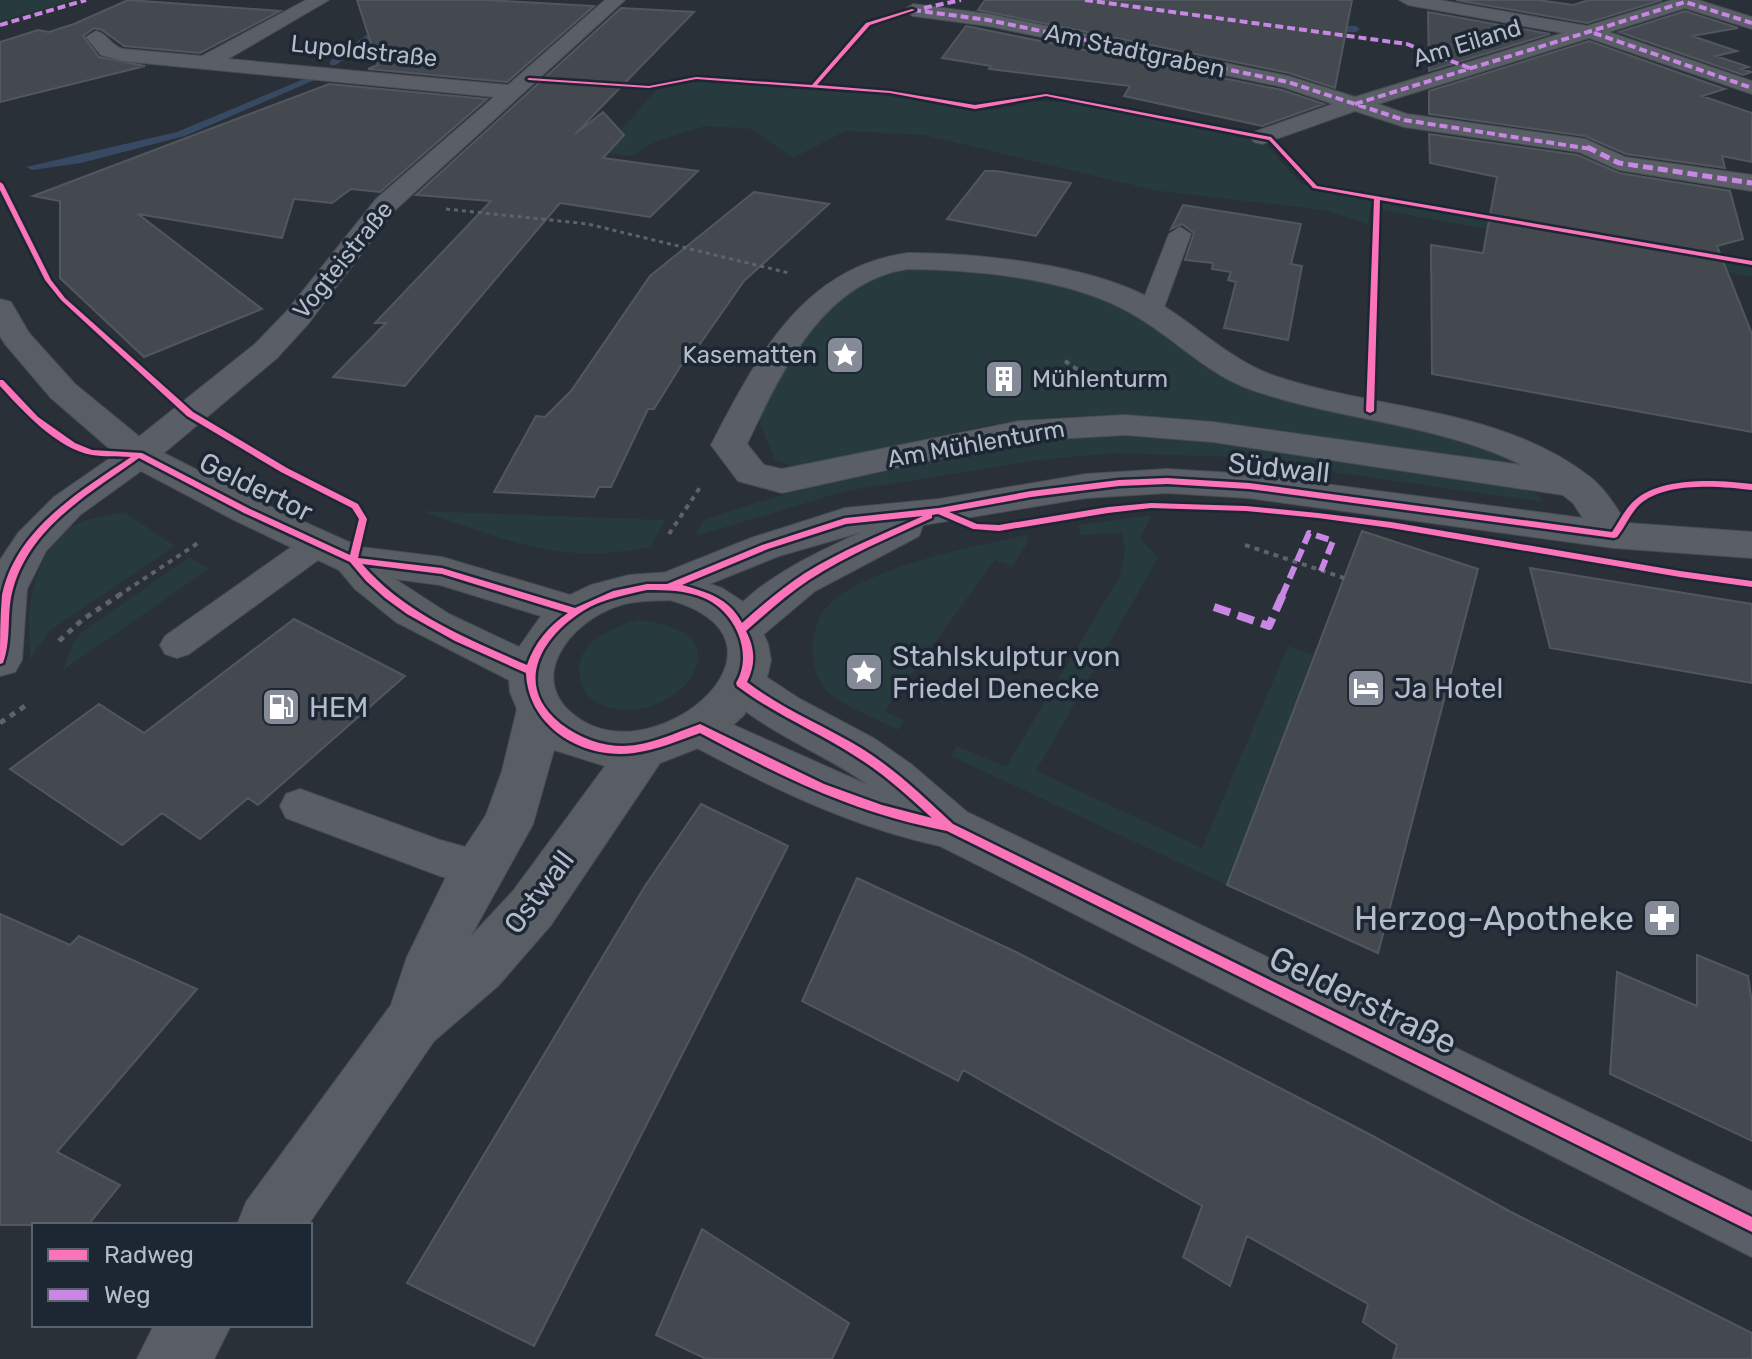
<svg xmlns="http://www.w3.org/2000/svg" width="1752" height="1359" font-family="Rubik,sans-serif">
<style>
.green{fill:#273a3e}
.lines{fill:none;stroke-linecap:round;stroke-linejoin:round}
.stream{fill:#384963;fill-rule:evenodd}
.building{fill:#444950;stroke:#52575f;stroke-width:2}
.service-casing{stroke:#484c53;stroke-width:2}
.minor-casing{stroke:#484c53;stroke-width:2}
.tertiary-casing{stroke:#484c53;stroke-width:2}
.secondary-casing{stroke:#484c53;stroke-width:2}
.path-far2{stroke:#5d636a;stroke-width:3;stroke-dasharray:4 4;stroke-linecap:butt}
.path-far1{stroke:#5d636a;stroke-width:4;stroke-dasharray:5 5;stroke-linecap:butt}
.path{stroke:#5d636a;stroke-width:5;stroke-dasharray:6 6;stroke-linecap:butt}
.service{fill:#5a5e66;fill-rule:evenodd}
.minor{fill:#5a5e66;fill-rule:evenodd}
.tertiary{fill:#5a5e66;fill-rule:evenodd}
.secondary{fill:#595d64;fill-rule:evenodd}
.quiet-far3{stroke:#c787e3;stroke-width:4;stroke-dasharray:8 4;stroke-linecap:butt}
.quiet-far2{stroke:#c787e3;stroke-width:5;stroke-dasharray:10 5;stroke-linecap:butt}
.quiet-far1{stroke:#c787e3;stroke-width:6;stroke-dasharray:13 6;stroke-linecap:butt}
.quiet{stroke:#c787e3;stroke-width:8;stroke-dasharray:17 8;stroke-linecap:butt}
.cycleway-casing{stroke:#1d2633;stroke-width:5}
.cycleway{fill:#fb73b8;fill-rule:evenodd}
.labels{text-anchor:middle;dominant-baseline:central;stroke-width:7;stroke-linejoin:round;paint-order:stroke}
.far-street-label{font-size:24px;fill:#b4bcc9;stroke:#1d2633}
.far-poi-label{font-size:24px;fill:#b4bcc9;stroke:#1d2633;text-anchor:end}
.street-label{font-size:28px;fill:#b4bcc9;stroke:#1d2633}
.poi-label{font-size:28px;fill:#b4bcc9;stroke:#1d2633;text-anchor:start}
.near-poi-label{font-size:34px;fill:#b4bcc9;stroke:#1d2633;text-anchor:end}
.near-street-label{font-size:34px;fill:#b4bcc9;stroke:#1d2633}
</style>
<rect width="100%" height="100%" fill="#2a3038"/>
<path class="green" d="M0 0H75L0 21Z
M697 81 884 95 970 110H994L1032 102H1074L1263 141 1302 185 1323 184 1752 259V277L1370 208 1368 224 1324 210 1158 191 924 135 846 131 793 158 752 129 706 126 658 140 631 156 602 152 656 90Z
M948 267 1031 279 1106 299 1143 318 1183 348 1380 421 1452 437 1516 460 1502 465 1184 420 1121 415 1056 417 994 424 817 464 793 466 775 460 757 416C793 356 824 289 899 270 914 266 932 267 948 267Z
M1080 433C1233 437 1384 466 1535 492L1543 502 1228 457 1115 453 1039 460 846 491 696 536 703 520C825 479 952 449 1080 433Z
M420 511 666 520 650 547C557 566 506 539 420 511Z
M124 512 175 546 49 631 29 661C32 646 28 633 29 617 30 588 44 544 70 528 86 518 106 516 124 512Z
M1152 515 1140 538 1158 558 1036 771 1202 848 1288 646 1313 655 1227 885 951 756 957 746 1006 767 1120 576 1125 548 1121 533 1081 535 1077 525Z
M1026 535 1028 542 1013 566 995 560 885 711 904 721 898 730C875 718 847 708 828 692 816 681 812 662 813 647 813 635 816 622 823 612 855 568 974 547 1026 535Z
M190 557 209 569 63 670 73 642 82 632Z
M638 620C669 622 717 638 691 677 673 706 622 722 592 699 586 694 581 687 580 679 573 643 610 628 638 620Z"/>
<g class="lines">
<path class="stream" d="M416 0H425L336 65H330V61Z
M1320 26H1356L1360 29 1356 32 1317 31Z
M311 76 319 78 185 136 81 163 32 170 26 167 177 132Z"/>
</g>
<path class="building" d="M128 0 280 11 200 53 124 46 102 30 94 28 83 36 99 57 145 66 0 102V42L38 30 49 32 74 24Z
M357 0H485L594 6 507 82 368 69 378 65Z
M985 0H1352L1335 88 1289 73 978 10Z
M1456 0H1538L1573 5 1589 0H1662L1587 23Z
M621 8 694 12 575 134 603 112 624 135 603 158 698 171 650 217 560 203 405 386 333 377 386 323H375L491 201 416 195Z
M1685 11 1738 28 1692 36 1737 51 1716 56 1749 67 1741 69 1752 72 1743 75 1619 32Z
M1428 12 1550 34 1429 71Z
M966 26 1282 90 1324 104 1262 126 1124 96 1130 86 989 69 991 66 942 58Z
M1589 41 1725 89 1702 96 1752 113V162L1722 156 1725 168 1626 154 1585 136 1429 114V91Z
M329 84 487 99 380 192 351 189 332 203 294 199 282 238 138 214 262 309 144 357 60 278V201L33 196Z
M1429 134 1578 155 1619 173 1730 191 1743 239 1717 246 1752 334V432L1432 374 1431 245 1483 253 1497 177 1430 163Z
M985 171H996L1071 183 1036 236 947 219Z
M754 192 829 204 744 281 700 344 695 343 654 409H648L611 487H599L594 497 494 492 536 416 545 417 571 391 650 276Z
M1183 205 1301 224 1291 264 1302 266 1288 340 1224 328 1236 282 1228 280 1231 272 1212 269 1213 263 1185 260 1194 233 1182 224 1171 229Z
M1362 531 1478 569 1378 953 1227 885Z
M1530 568 1752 604V683L1550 648Z
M294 619 405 676 258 805 248 798 200 839 162 813 122 845 10 769 99 704 144 733Z
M701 804 788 846 534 1346 407 1283 645 886Z
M857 878 1016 952 1369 1134 1511 1212 1752 1333V1359H1393L1397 1345 1363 1322 1368 1304 1247 1236 1230 1286 1183 1257 1202 1206 963 1070 958 1081 802 1001Z
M0 914 70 945 79 936 197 989 57 1152 120 1185 88 1225H0Z
M1697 955 1748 976 1752 1003V1141L1610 1074 1617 972 1697 1006Z
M702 1229 849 1323 832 1359H706L656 1335Z"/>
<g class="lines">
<defs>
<path id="service" d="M1180 227 1191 234 1162 313 1159 318H1141L1138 313 1169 234Z
M318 533 329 536 334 544 329 552 189 654 177 658 165 654 160 645 165 636 307 536Z
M300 789 440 840 494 855 500 868 494 881 479 887 440 876 286 818 280 806 286 794Z"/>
<path id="minor" d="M306 0H329L228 59 508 85 605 0H625L394 211 308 324 277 358 152 463 80 515 46 551 27 589 22 660 15 672 0 676V560L18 533 54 497 126 447 255 344 286 312 376 199 494 97 122 61 101 55 86 37 96 31C108 34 111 46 123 49L202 56Z
M1399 0H1439L1587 26 1672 0H1698L1752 17V29L1685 8 1609 32 1752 81V94L1589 38 1378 104 1407 114 1585 139 1625 157 1752 175V191L1619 170 1579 152 1404 127 1355 111 1262 144 1254 142 1250 137 1254 132 1333 104 1283 87 988 26 913 16 904 10 913 4 988 14 1288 76 1355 97 1563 33 1408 5Z
M908 253C978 253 1083 264 1146 296 1191 319 1226 359 1275 376 1379 411 1500 407 1590 477 1607 490 1622 516 1633 535L1628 544 1614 548 1600 544 1573 503 1563 495 1213 442 1125 435 1019 441 782 493 738 481 711 445C756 359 802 267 908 253ZM908 269C980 270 1078 279 1139 318 1177 341 1209 375 1252 390 1341 421 1437 423 1522 465L1213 422 1125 415 1019 421 782 469 764 465 747 444C780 375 822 281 908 269Z
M741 666 757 671 800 699 875 739 911 764 967 812 1752 1191V1257L940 846C848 826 766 785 684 741L677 728 684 715 700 710 868 785C829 755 740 722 719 683L725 671Z"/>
<path id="tertiary" d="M1167 469 1249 474 1614 522 1752 532V558L1614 548 1249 498 1167 493 1086 498 923 525 919 536 815 591 758 639 743 643 728 639 722 628C747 584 817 552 862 532L779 556 670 600 656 596 650 586 656 576 751 538 845 508 939 499 1086 474Z"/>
<path id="secondary" d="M0 299 11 302 29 333 75 384 152 447 260 502 360 547 442 557 570 595 591 585 629 575 670 572 683 575 722 588 742 601 757 620 768 644 771 660 768 674 744 715 716 741 660 763 551 925 498 986 434 1041 308 1225H237L246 1202 391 1005 407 957 447 875 486 815 502 771 517 709 510 692 509 680 396 622 355 589 339 570 234 520 126 463 51 398 5 344 0 336ZM395 579 440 585 541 616 519 647 449 614ZM670 600C810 640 662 771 581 720 521 682 570 620 621 605 636 600 654 601 670 600ZM554 750 605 766 513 891 471 936 533 824Z
M154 1325H231L214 1359H137Z"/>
</defs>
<use href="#service" class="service-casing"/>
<use href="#minor" class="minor-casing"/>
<use href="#tertiary" class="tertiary-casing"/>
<use href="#secondary" class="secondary-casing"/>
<path class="path-far2" d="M446 209 588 224 789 273"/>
<path class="path-far1" d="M1065 361 1094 381
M669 534 701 486
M1245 545 1344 578
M118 596 201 541"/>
<path class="path" d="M59 641 82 620 121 594
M0 723 25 706"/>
<use href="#service" class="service"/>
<use href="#minor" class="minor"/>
<use href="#tertiary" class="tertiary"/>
<use href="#secondary" class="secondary"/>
<path class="quiet-far3" d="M1085 0 1407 44 1472 69
M924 8 961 0
M913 10 988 20 1288 82 1404 120 1591 149
M0 25 86 0
M1594 33 1752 88
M1355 104 1685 2 1752 23"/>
<path class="quiet-far2" d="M1587 147 1619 163 1752 183"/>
<path class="quiet-far1" d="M1282 596 1309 533 1333 541 1321 571"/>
<path class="quiet" d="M1214 607 1269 626 1283 594"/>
<defs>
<path id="cycleway" d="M912 9 915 10 870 25 817 85 890 91 975 105 1046 94 1271 137 1317 186 1752 261V265L1380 200 1374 411 1370 413 1366 411 1374 199 1313 188 1269 140 1046 96 975 109 890 93 696 79 649 88 529 80 527 79 529 78 649 86 696 77 812 85 866 23Z
M0 182 3 184 51 280 65 298 193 412 287 468 358 504 367 519 358 558 442 568 575 608 613 591 647 584H667L762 545 845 518 939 508 1031 491 1119 480 1167 478 1249 483 1612 532C1619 522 1625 509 1634 501 1661 476 1719 480 1752 484V490C1721 486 1664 481 1639 505 1630 514 1625 527 1617 537L1614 538 1249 489 1167 484 1119 486 1031 497 949 512 977 524 999 525 1108 507 1151 503 1246 506 1318 513 1391 522 1680 571 1752 581V587L1680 577 1391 528 1318 518 1246 511 1151 508 1108 513 999 531 973 529 938 514 932 515V518C891 537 847 555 809 580 786 595 767 613 746 631 755 648 756 664 747 682 782 709 823 725 861 748 895 769 924 797 953 824L1752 1217V1232L947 831C912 824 879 815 845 802 795 783 747 758 700 733 678 741 656 750 634 753 583 760 528 727 526 673L455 641 407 614 385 598 366 581 350 562 244 513 139 458C90 493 30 527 13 589 6 613 12 639 3 663L0 664C0 641 0 617 2 595 16 529 79 492 131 457 118 456 104 457 92 455 57 449 23 411 0 386V380H3L38 417 75 443 92 450 142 453 250 509 350 555 359 519 352 508 281 472 187 416 61 300 45 280 0 190ZM923 516C883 534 842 550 805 573 782 588 762 605 742 623 729 598 707 592 682 585L768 549 846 524ZM362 564 442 574 568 613C548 627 535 642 527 665 468 639 405 614 362 564ZM647 590C667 590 685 590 704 598 735 611 754 653 736 683L737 686C774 714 816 731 855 756 883 773 908 796 932 818L882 805 824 784 700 724C675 733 651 745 624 746 600 746 580 738 561 724 513 686 540 638 583 611 602 599 625 595 647 590Z"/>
</defs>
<use href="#cycleway" class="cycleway-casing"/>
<use href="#cycleway" class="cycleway"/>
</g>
<defs>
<symbol id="sight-square" viewBox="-11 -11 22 22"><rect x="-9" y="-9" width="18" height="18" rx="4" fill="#848b96" stroke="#1d2633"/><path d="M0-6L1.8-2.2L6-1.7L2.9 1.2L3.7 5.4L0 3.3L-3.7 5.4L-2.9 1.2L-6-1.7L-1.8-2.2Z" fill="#fff"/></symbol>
<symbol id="building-square" viewBox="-11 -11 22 22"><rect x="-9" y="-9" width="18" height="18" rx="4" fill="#848b96" stroke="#1d2633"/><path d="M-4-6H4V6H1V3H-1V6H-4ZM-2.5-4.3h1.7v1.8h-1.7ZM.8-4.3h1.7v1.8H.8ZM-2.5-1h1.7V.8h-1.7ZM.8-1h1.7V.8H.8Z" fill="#fff"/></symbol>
<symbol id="hotel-square" viewBox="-11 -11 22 22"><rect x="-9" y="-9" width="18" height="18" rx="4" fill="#848b96" stroke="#1d2633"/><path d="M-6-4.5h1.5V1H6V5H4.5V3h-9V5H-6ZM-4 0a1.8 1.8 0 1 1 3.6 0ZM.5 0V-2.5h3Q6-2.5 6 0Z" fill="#fff"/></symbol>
<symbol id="fuel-square" viewBox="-11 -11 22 22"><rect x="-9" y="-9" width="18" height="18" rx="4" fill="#848b96" stroke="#1d2633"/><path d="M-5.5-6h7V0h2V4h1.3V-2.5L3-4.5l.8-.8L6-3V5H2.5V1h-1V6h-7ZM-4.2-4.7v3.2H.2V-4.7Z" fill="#fff"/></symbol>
<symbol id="pharmacy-square" viewBox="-11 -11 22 22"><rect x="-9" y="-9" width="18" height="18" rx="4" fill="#848b96" stroke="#1d2633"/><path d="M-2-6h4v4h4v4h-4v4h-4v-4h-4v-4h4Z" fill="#fff"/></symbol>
</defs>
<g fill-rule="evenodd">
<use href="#sight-square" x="823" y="333" width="44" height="44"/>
<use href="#building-square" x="982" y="357" width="44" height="44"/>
<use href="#sight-square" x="842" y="650" width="44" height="44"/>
<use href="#hotel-square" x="1344" y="666" width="44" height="44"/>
<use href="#fuel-square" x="259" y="685" width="44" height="44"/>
<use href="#pharmacy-square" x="1640" y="896" width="44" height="44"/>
</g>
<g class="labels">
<g class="far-street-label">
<text transform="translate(1467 43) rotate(-17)">Am Eiland</text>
<text transform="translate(364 51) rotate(6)">Lupoldstraße</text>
<text transform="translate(1135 51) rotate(12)">Am Stadtgraben</text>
<text transform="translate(343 260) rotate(-51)">Vogteistraße</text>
<text transform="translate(976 444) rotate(-10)">Am Mühlenturm</text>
</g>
<g class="far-poi-label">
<text x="817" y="355">Kasematten</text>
<text x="1032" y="379" text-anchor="start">Mühlenturm</text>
</g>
<g class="street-label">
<text transform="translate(1279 468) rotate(6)">Südwall</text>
<text transform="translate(256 487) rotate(26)">Geldertor</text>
<text transform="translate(539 892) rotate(-53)">Ostwall</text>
</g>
<g class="poi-label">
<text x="892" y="656">Stahlskulptur von<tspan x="892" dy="32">Friedel Denecke</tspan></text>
<text x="1394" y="688">Ja Hotel</text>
<text x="309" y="707">HEM</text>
</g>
<g class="near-poi-label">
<text x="1634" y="918">Herzog-Apotheke</text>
</g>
<g class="near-street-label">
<text transform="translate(1363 1000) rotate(26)">Gelderstraße</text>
</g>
</g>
<rect x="32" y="1223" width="280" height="104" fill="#1d2633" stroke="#59626f" stroke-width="2"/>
<rect x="48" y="1249" width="40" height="12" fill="#fb73b8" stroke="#59626f" stroke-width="2"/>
<text x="104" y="1263" font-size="24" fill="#b4bcc9">Radweg</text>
<rect x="48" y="1289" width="40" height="12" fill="#c787e3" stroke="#59626f" stroke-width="2"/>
<text x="104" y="1303" font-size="24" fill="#b4bcc9">Weg</text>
</svg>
